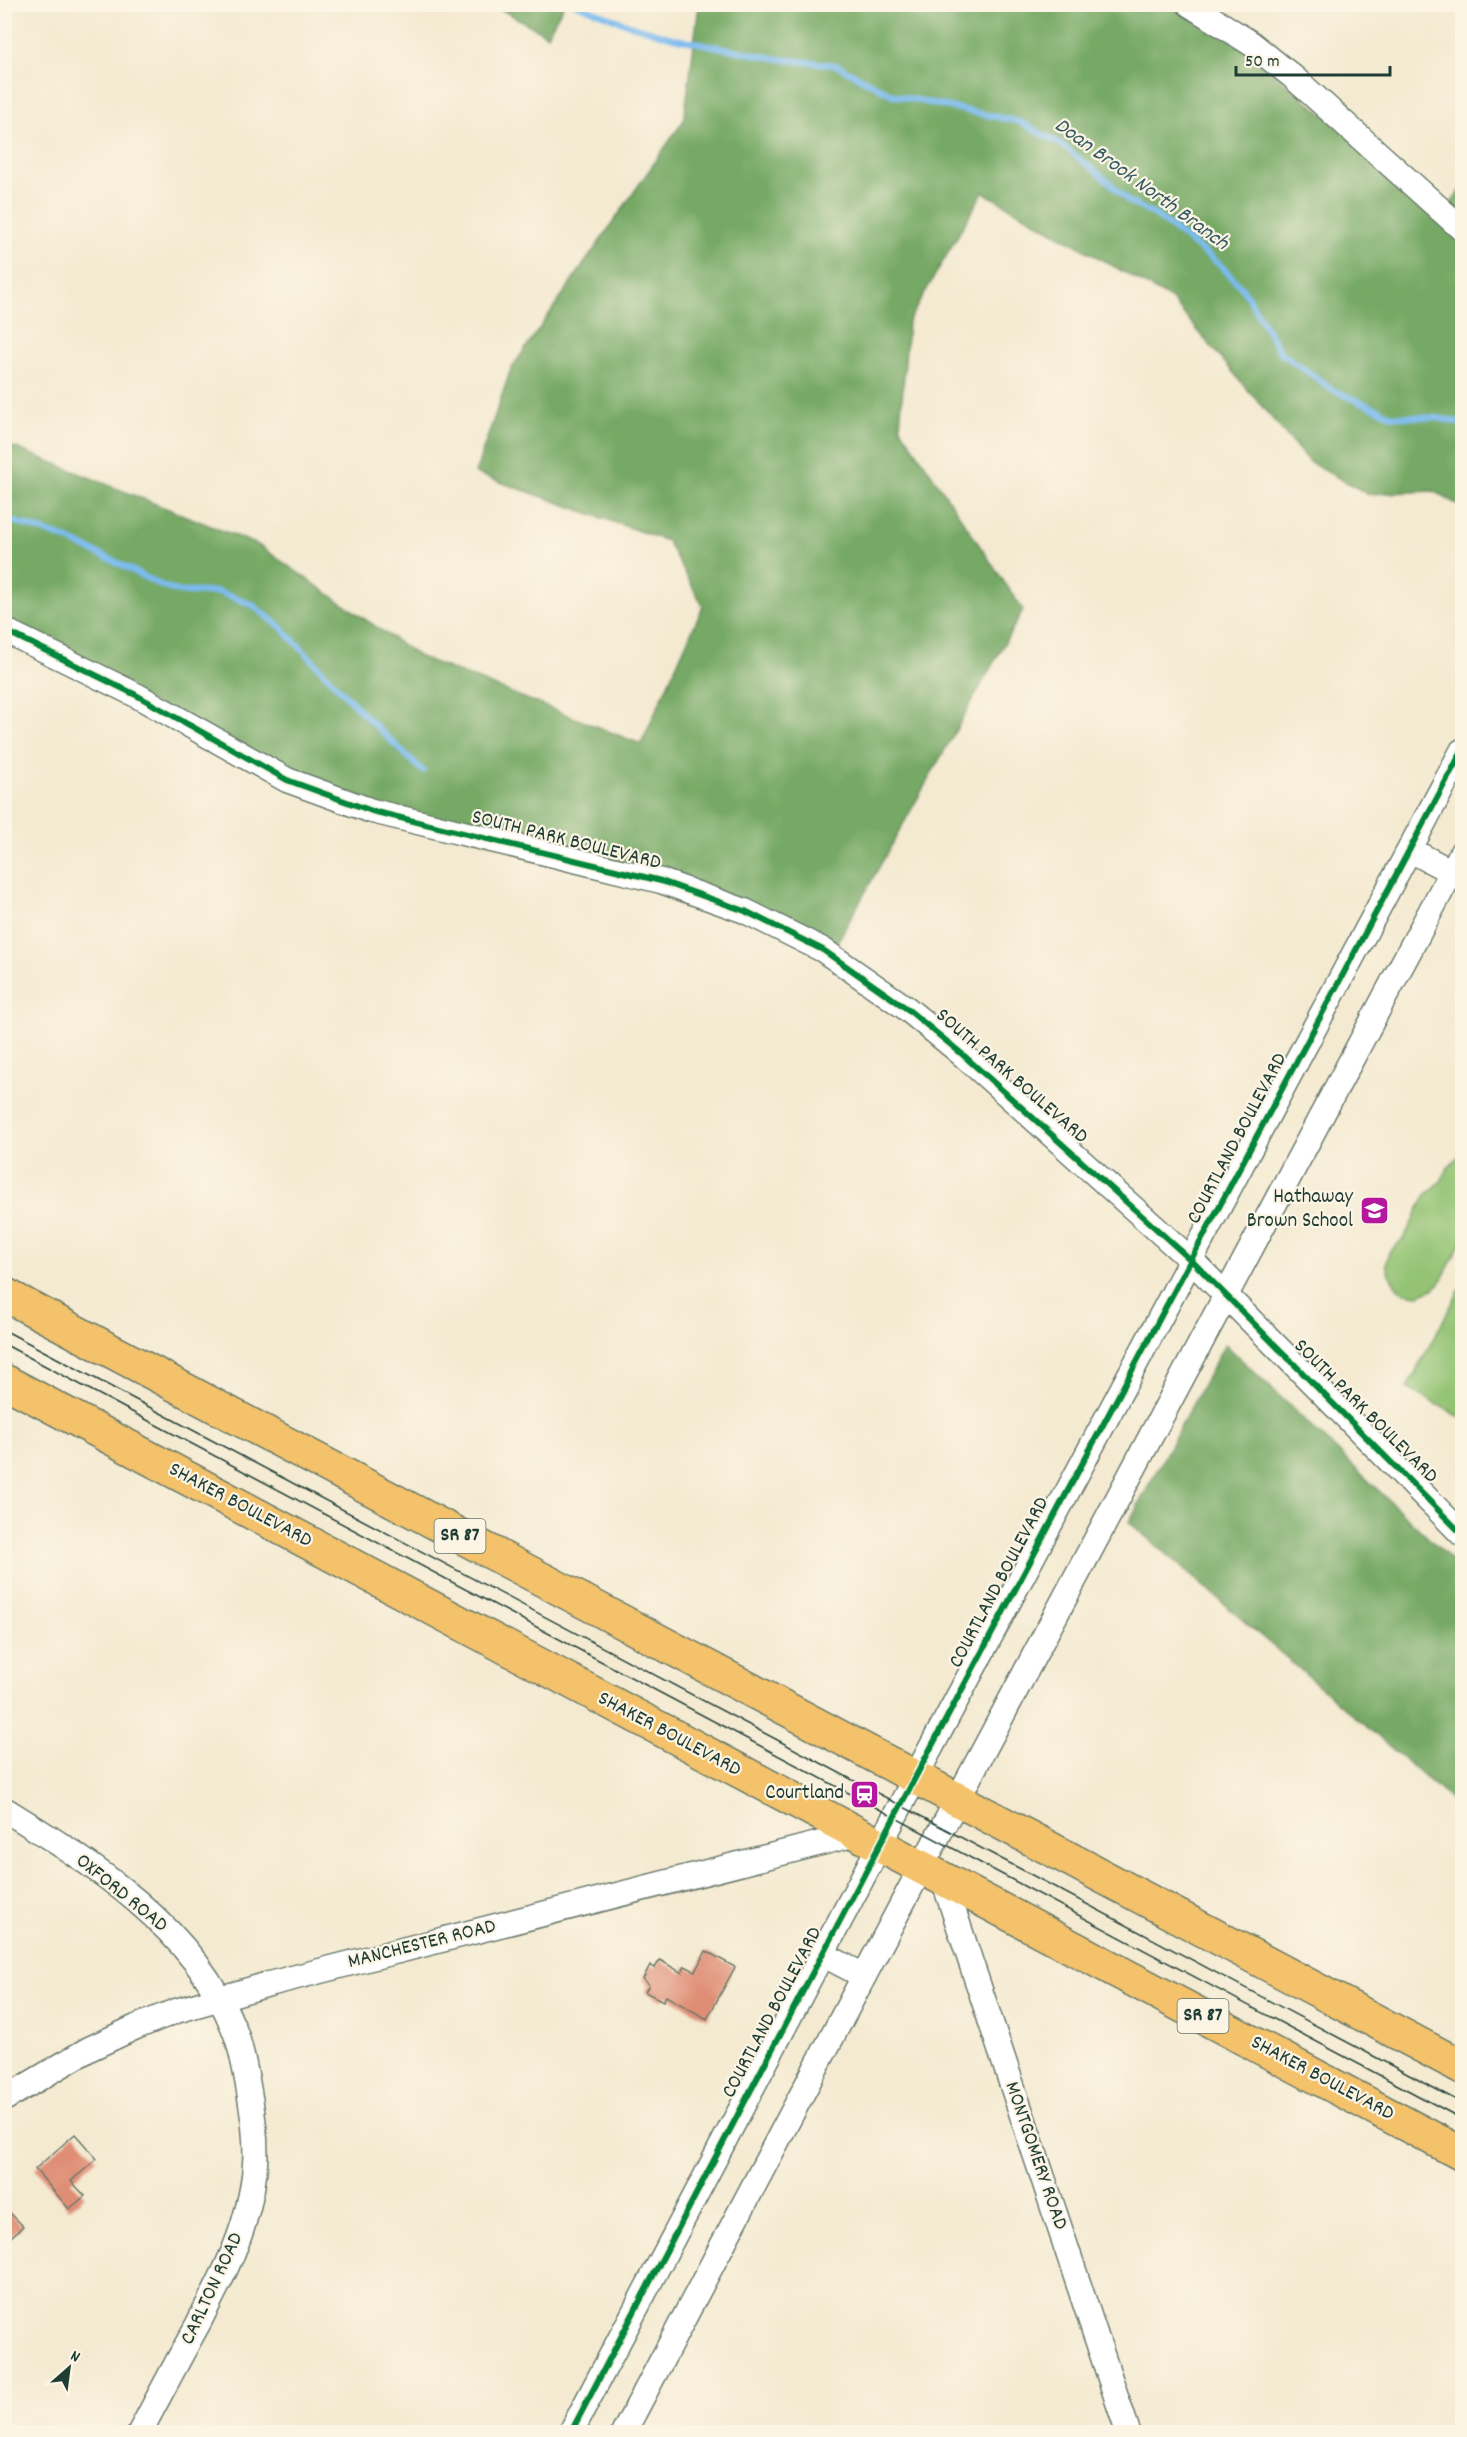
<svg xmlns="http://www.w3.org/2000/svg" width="1467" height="2437" font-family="Dekko,sans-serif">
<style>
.green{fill:#93c373;stroke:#598054;stroke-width:1.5}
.forest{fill:#76a965;stroke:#4a734c;stroke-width:1.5}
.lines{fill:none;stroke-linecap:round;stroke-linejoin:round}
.stream{stroke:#7cbbf0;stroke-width:6}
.building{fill:#df8d75}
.minor-casing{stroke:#6a7a6b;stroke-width:27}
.primary-casing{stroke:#6a7a6b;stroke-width:36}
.minor{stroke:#fff;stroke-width:24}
.primary{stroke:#f3c26a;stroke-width:33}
.tram{stroke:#1f3d34;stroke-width:1.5}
.cycleway-casing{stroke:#fcf5e5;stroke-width:10}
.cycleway{stroke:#00873e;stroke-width:6}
.labels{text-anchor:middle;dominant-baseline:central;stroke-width:4.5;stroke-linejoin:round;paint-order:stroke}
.shield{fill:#fcf5e5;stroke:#617469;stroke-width:1.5}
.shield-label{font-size:20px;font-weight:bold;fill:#1f3d34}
.street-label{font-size:21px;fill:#1f3d34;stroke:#fcf5e5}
.poi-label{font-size:21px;fill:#1f3d34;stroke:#fcf5e5;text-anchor:end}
.water-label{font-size:22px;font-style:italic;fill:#365c63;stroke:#fcf5e5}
</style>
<rect width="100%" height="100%" fill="#fcf5e5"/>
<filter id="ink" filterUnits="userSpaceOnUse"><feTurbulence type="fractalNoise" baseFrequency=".0167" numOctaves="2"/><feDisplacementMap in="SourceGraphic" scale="12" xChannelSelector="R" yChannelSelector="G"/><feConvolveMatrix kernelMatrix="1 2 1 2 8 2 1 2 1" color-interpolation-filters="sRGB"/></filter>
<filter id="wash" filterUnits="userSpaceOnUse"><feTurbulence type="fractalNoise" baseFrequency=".008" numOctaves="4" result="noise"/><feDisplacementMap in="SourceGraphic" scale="24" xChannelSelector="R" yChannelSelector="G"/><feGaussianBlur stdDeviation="1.35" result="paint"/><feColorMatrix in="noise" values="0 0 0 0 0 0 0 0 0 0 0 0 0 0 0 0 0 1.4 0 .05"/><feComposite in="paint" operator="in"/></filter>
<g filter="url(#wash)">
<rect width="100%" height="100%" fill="#f4ead1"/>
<path class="green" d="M1462 1153V1241L1440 1283 1433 1289 1418 1295 1405 1293 1396 1286 1389 1274 1386 1264 1389 1252 1404 1238 1425 1196 1441 1181 1449 1166Z
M1462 1285V1418L1407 1388Z"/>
<path class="forest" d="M493 5H564L547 35Z
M699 5H1189L1444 212 1462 189V507L1433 491 1368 494 1309 462 1171 299 983 192 908 322 900 427 1023 610 830 955 745 911 372 811 5 630 4 443 258 545 420 657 641 744 703 606 667 541 475 473 511 369 684 120Z
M1225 1344 1462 1570V1809L1129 1522Z"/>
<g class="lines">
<path class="stream" d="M576 4 627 24 673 38 779 59 836 65 893 95 1020 122 1062 145 1109 182 1129 202 1155 215 1219 264 1243 289 1281 353 1335 391 1393 416 1438 418 1462 423
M4 518 64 538 114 561 162 586 180 592H219L251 604 281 627 368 719 423 771"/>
</g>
<g id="blocks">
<path class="building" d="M706 1951 735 1967 707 2019 666 1996 663 2001 645 1992 649 1985 643 1979 650 1965 655 1968 660 1960 682 1973 685 1966 695 1971Z
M75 2134 97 2159 71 2181 85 2196 69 2209 35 2169Z
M4 2207 23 2226 10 2238 6 2234 4 2236Z"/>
</g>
</g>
<g filter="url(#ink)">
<use href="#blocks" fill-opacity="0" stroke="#6a7a6b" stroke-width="1.5"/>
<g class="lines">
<defs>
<path id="minor" d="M1189 4 1252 44 1293 77 1462 229
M4 630 136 695 287 780 372 811 661 881 745 911 823 950 906 1008 962 1054 1192 1261 1462 1534
M1410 850 1452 872
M4 1809C93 1864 194 1928 234 2029 242 2048 245 2070 249 2091 258 2142 259 2174 243 2225 232 2260 214 2292 198 2324 178 2360 159 2396 140 2432
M943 1879 1128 2432
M822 1954 864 1976
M4 2099 89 2049 136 2027 176 2011 269 1984 856 1834
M571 2432 926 1757 1462 751
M624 2432 921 1868 1462 852"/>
<path id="primary" d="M4 1294 1462 2067
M4 1381 1462 2154"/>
</defs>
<use href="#minor" class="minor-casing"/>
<use href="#primary" class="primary-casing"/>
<use href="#minor" class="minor"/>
<use href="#primary" class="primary"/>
<path class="tram" d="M4 1330 1462 2103
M4 1344 1462 2119"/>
<defs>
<path id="cycleway" d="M4 630 136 695 287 780 372 811 661 881 745 911 823 950 906 1008 962 1054 1192 1261 1462 1534
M571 2432 926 1757 1462 751"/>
</defs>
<use href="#cycleway" class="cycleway-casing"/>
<use href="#cycleway" class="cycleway"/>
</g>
</g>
<defs>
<symbol id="school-square" viewBox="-11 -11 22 22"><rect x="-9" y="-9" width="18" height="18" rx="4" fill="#b5179e" stroke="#fcf5e5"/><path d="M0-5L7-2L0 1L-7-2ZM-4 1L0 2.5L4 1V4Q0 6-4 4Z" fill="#fff"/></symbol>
<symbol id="station-square" viewBox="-11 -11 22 22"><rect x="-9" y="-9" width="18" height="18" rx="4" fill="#b5179e" stroke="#fcf5e5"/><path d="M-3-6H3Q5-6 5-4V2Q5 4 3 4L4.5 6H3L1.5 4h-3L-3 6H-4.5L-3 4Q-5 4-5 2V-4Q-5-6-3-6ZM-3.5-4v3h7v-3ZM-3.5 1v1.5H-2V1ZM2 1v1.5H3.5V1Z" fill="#fff"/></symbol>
</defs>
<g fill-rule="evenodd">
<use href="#school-square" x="1358" y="1194" width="33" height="33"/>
<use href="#station-square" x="848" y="1778" width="33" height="33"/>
</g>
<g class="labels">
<g class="shield">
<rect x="434.5" y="1519" width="51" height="34" rx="4.5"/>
<rect x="1177.5" y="1999" width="51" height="34" rx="4.5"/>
</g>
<g class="shield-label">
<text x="460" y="1536">SR 87</text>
<text x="1203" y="2016">SR 87</text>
</g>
<g class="street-label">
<text transform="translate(566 841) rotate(14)">SOUTH PARK BOULEVARD</text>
<text transform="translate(1011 1077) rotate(41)">SOUTH PARK BOULEVARD</text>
<text transform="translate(1238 1139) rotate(-62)">COURTLAND BOULEVARD</text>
<text transform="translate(1365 1412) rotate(45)">SOUTH PARK BOULEVARD</text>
<text transform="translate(240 1506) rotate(28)">SHAKER BOULEVARD</text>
<text transform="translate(1000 1583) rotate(-62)">COURTLAND BOULEVARD</text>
<text transform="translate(669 1735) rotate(28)">SHAKER BOULEVARD</text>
<text transform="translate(121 1894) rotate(39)">OXFORD ROAD</text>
<text transform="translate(422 1945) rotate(-14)">MANCHESTER ROAD</text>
<text transform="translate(773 2013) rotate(-62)">COURTLAND BOULEVARD</text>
<text transform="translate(1322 2079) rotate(28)">SHAKER BOULEVARD</text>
<text transform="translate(1035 2156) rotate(71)">MONTGOMERY ROAD</text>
<text transform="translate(213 2289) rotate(-65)">CARLTON ROAD</text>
</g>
<g class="poi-label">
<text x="1353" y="1198">Hathaway<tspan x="1353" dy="24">Brown School</tspan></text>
<text x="844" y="1794">Courtland</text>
</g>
<g class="water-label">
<text transform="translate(1141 185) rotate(36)">Doan Brook North Branch</text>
</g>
</g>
<rect width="1467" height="2437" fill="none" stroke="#fcf5e5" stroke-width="24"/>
<g transform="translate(69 2368) rotate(28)" stroke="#fcf5e5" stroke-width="4.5" paint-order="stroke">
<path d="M0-4.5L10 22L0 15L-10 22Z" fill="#1f3d34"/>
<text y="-9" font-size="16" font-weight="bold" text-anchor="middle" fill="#1f3d34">N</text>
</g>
<path d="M1236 66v9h154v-9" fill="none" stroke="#1f3d34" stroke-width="3"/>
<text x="1245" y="66" font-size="18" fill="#1f3d34" stroke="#fcf5e5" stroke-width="4.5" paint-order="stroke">50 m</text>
</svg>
